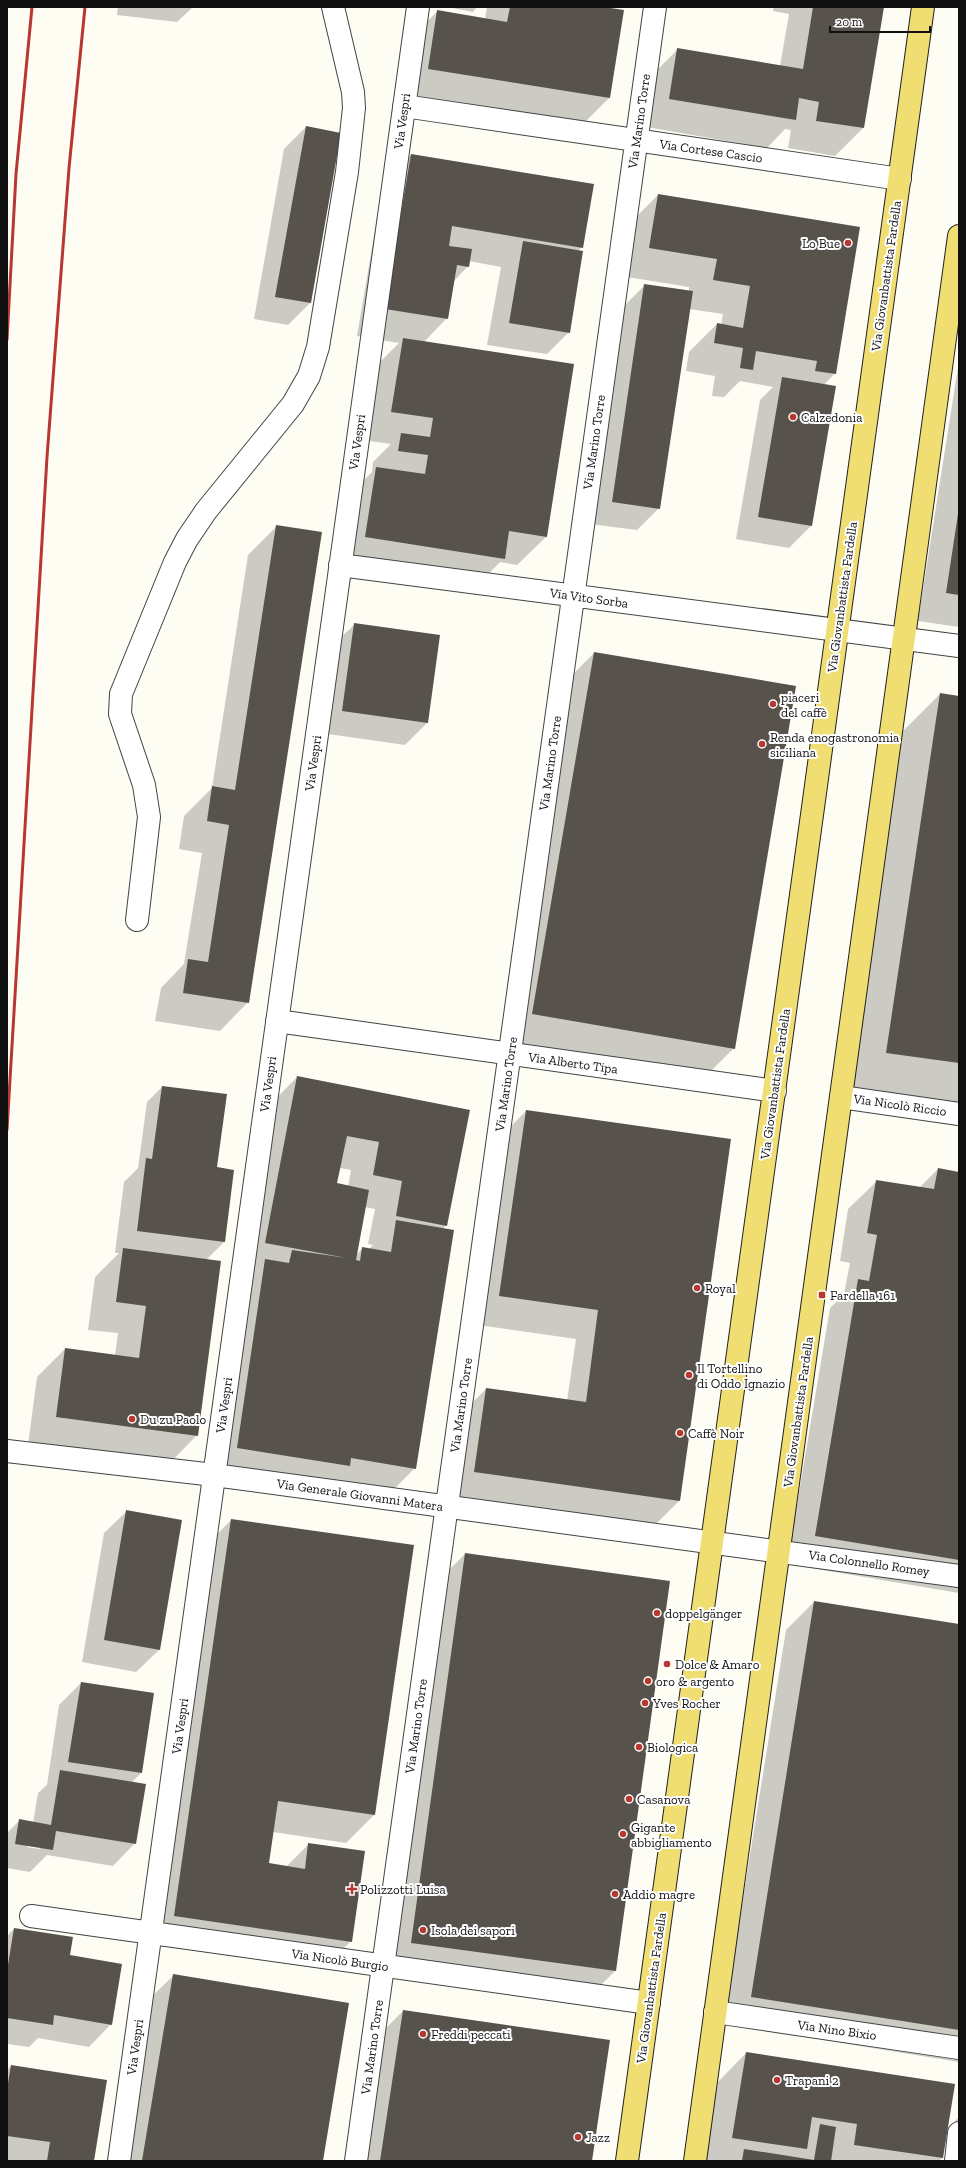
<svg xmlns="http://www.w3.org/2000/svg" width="966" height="2168" font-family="'Zilla Slab',serif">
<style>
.shadow{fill:#0003;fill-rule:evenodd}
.building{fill:#58524d}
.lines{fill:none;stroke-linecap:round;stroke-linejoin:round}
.minor-casing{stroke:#434343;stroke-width:24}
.major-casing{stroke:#212121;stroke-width:24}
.minor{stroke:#fff;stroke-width:22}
.major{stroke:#f0de72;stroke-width:22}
.rail{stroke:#b8372f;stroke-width:3}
.poi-dot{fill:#b8372f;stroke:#fff;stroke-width:1.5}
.labels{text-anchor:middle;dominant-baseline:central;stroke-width:4;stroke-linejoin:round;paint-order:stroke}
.street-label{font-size:13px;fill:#101010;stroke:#fff}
.poi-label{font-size:13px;fill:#101010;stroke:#fff;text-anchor:start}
</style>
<rect width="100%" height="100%" fill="#fefdf4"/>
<path class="shadow" d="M118 7H193L177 22 117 15Z
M447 7H477L473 12Z
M487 7H602L609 98 581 126 400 97 409 39 438 11 485 19Z
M774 7H883L863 128 835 156 788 148 791 130 785 129 767 148 641 126 650 77 678 49 780 66 789 14 773 11Z
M306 127 340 134 310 303 288 325 254 319 284 149Z
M411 155 582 247 578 251 569 332 547 354 487 345 501 267 469 261 468 266 454 281 447 318 424 342 546 537 517 565 500 562 476 587 337 565 348 496 372 472 373 462 391 444 363 440 375 367 399 343 357 336 383 183Z
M658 195 859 228 835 373 824 385 811 526 789 548 736 539 760 400 773 387 740 381 724 397 712 396 715 376 686 371 689 352 717 324 721 325 723 314 689 309 659 508 637 530 590 524 623 307 645 285 689 292V287L621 276 630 223Z
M959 361V627L918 621Z
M277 526 248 1002 220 1031 155 1021 161 988 184 964 202 853 179 849 184 816 212 788 248 555Z
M355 624 428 722 405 745 321 733 332 646Z
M594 653 734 1048 706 1076 505 1042 566 681Z
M940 694 959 697V1106L850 1089 903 731Z
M297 1077 468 1110 446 1225 443 1229 415 1468 387 1496 209 1476 269 1106ZM340 1168 351 1170 348 1187 336 1184ZM365 1207 375 1209 368 1244 373 1245 369 1249 363 1248 356 1255Z
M162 1087 216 1167 224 1242 206 1260 197 1435 169 1464 28 1445 37 1377 65 1349 115 1355 118 1333 88 1330 95 1277 119 1253H115L124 1182 138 1168 147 1102Z
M526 1111 679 1501 651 1529 446 1500 458 1417 486 1389 567 1401 576 1339 471 1324 498 1139Z
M938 1169 959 1173V1593L787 1564 830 1308 844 1294 850 1263 840 1261 848 1209 877 1181 919 1188Z
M127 1511 181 1521 159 1650 136 1672 82 1662 104 1533Z
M231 1520 374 1815 346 1843 273 1832 268 1864 286 1867 309 1844 351 1941 323 1969 146 1944 203 1549Z
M465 1554 615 1971 587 1999 383 1971 437 1582Z
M814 1602 959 1625V2062L723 2024 786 1630Z
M81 1683 153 1693 141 1773 131 1783 135 1843 113 1866 47 1855 30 1872 7 1868V1833L20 1820 33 1823 38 1793 47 1785 59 1705ZM29 1845 41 1847 39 1849 27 1847Z
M14 1929 69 1956 111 2024 89 2047 38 2038 29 2047 7 2044V1936Z
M174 1975 322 2161H119L145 2003Z
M403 2011 591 2161H357L375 2039Z
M746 2053 942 2158 939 2161H705L718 2082Z
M11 2066 93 2161H7V2070Z
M959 2117V2161H947L953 2123Z"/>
<path class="building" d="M510 7H604L624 10 610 98 428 69 437 10 507 22Z
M813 7H884L864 128 816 121 819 102 799 98 796 120 669 99 677 48 803 69Z
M306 126 341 133 311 303 275 297Z
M411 154 594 184 583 248 452 226 449 246 472 249 469 267 457 265 448 319 385 309Z
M658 194 860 227 836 374 815 371 817 361 756 351 753 370 740 368 743 348 714 343 717 323 743 328 750 286 713 280 717 259 649 248Z
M523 241 583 251 570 333 509 323Z
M644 284 693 291 660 509 612 502Z
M403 338 574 364 547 537 509 531 505 559 365 537 376 467 425 474 428 455 398 451 401 433 430 437 433 418 391 412Z
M782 377 836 386 812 526 758 517Z
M958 514H959V595L946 593Z
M276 525 322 532 249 1003 183 993 188 959 208 962 229 825 207 821 212 786 235 790Z
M354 623 440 635 428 723 342 711Z
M594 652 796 686 735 1049 532 1014Z
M940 693 959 696V1063L886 1053Z
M297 1076 470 1110 447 1226 396 1216 402 1181 373 1175 379 1142 347 1136 337 1183 369 1190 356 1260 360 1261 362 1247 391 1252 396 1220 454 1230 416 1469 351 1458 350 1466 237 1448 265 1259 289 1263 292 1250 347 1258 265 1243Z
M162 1086 227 1094 217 1167 234 1170 225 1242 137 1231 146 1158 152 1159Z
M526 1110 731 1139 680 1501 474 1472 486 1388 586 1402 598 1310 499 1296Z
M938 1168 959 1172V1560L815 1536 858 1279 869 1281 877 1235 867 1233 876 1180 934 1189Z
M123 1248 221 1261 198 1436 56 1417 65 1348 139 1358 146 1306 116 1302Z
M126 1510 182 1520 160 1650 104 1640Z
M231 1519 414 1545 375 1815 278 1801 269 1863 305 1869 308 1843 365 1851 352 1942 174 1916Z
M465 1553 670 1581 616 1971 411 1943Z
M814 1601 959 1624V2030L751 1997Z
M81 1682 154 1693 142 1773 68 1762Z
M60 1770 146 1784 136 1844 56 1831 53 1850 15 1844 19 1819 51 1825Z
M14 1928 73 1937 70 1955 122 1964 112 2025 54 2015 53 2025 7 2018V1971Z
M173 1974 349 2003 323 2161H142Z
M403 2010 610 2040 592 2161H380Z
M746 2052 955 2084 943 2158 854 2145 857 2124 812 2117 807 2149 732 2138Z
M11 2065 107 2080 94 2161H47L50 2142 7 2136V2089Z
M820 2124 836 2127 831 2161H742L744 2149 814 2160Z"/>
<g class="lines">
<defs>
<path id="minor" d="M404 106 900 179
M340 565 959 646
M137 920 149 817 144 785 120 714 121 694 175 562 187 539 206 511 293 404 309 376 318 347 347 172 354 108 353 92 333 7
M277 1021 775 1091
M841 1097 959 1114
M7 1451 214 1475 959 1576
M31 1916 649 2003
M715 2012 959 2048
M119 2161 418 7
M356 2161 655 7
M956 2161 959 2133"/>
<path id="major" d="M627 2161 923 7
M695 2161 959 236"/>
</defs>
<use href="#minor" class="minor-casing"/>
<use href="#major" class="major-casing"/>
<use href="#minor" class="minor"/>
<use href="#major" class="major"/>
<path class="rail" d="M7 340 16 174 32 7
M7 1130 47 457 69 168 85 7"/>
</g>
<g class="poi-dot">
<circle cx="848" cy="243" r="4"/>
<circle cx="793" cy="417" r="4"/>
<circle cx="773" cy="704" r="4"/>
<circle cx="762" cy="744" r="4"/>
<circle cx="697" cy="1288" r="4"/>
<rect x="818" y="1291" width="8" height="8" rx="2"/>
<circle cx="689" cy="1375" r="4"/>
<circle cx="132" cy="1419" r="4"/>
<circle cx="680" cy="1433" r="4"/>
<circle cx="657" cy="1613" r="4"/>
<circle cx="667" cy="1664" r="4"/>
<circle cx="648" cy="1681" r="4"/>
<circle cx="645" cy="1703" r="4"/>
<circle cx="639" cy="1747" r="4"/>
<circle cx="629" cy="1799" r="4"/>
<circle cx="623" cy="1834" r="4"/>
<path d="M350 1883h4v4h4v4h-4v4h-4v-4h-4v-4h4z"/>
<circle cx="615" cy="1894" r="4"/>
<circle cx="423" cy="1930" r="4"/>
<circle cx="423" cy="2034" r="4"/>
<circle cx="777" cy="2080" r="4"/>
<circle cx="578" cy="2137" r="4"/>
</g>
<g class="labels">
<g class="street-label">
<text transform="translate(402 121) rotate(-82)">Via Vespri</text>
<text transform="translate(639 121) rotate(-82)">Via Marino Torre</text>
<text transform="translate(711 151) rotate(8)">Via Cortese Cascio</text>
<text transform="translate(886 276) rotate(-82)">Via Giovanbattista Fardella</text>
<text transform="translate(357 442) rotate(-82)">Via Vespri</text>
<text transform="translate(594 442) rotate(-82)">Via Marino Torre</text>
<text transform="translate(842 597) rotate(-82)">Via Giovanbattista Fardella</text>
<text transform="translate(589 598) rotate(8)">Via Vito Sorba</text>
<text transform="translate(313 763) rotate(-82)">Via Vespri</text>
<text transform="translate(550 763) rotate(-82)">Via Marino Torre</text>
<text transform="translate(573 1063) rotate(8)">Via Alberto Tipa</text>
<text transform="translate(268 1084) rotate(-82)">Via Vespri</text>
<text transform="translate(506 1084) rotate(-82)">Via Marino Torre</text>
<text transform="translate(775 1084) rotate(-82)">Via Giovanbattista Fardella</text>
<text transform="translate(900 1105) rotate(8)">Via Nicolò Riccio</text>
<text transform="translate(224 1405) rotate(-82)">Via Vespri</text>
<text transform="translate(461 1405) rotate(-82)">Via Marino Torre</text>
<text transform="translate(798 1412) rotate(-82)">Via Giovanbattista Fardella</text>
<text transform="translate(360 1495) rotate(8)">Via Generale Giovanni Matera</text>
<text transform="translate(869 1563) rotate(8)">Via Colonnello Romey</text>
<text transform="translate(180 1726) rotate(-82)">Via Vespri</text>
<text transform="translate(416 1726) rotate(-82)">Via Marino Torre</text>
<text transform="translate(340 1960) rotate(8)">Via Nicolò Burgio</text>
<text transform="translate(651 1988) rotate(-82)">Via Giovanbattista Fardella</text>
<text transform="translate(837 2030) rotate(8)">Via Nino Bixio</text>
<text transform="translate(135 2047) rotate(-82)">Via Vespri</text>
<text transform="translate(372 2047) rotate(-82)">Via Marino Torre</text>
</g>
<g class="poi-label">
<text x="840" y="243" text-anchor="end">Lo Bue</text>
<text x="801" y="417">Calzedonia</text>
<text x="781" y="697">piaceri<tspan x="781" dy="15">del caffè</tspan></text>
<text x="770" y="737">Renda enogastronomia<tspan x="770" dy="15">siciliana</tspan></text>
<text x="705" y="1288">Royal</text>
<text x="830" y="1295">Fardella 161</text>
<text x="697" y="1368">Il Tortellino<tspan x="697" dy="15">di Oddo Ignazio</tspan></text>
<text x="140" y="1419">Du zu Paolo</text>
<text x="688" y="1433">Caffè Noir</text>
<text x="665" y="1613">doppelgänger</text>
<text x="675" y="1664">Dolce &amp; Amaro</text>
<text x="656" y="1681">oro &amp; argento</text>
<text x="653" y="1703">Yves Rocher</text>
<text x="647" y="1747">Biologica</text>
<text x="637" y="1799">Casanova</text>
<text x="631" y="1827">Gigante<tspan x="631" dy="15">abbigliamento</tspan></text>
<text x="360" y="1889">Polizzotti Luisa</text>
<text x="623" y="1894">Addio magre</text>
<text x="431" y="1930">Isola dei sapori</text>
<text x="431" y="2034">Freddi peccati</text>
<text x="785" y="2080">Trapani 2</text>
<text x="586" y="2137">Jazz</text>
</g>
</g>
<rect width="966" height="2168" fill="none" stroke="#101010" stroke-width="16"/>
<path d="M830 26v6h100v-6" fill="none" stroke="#101010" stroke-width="2"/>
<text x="836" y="26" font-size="12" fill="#101010" stroke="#ffffff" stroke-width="3" paint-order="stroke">20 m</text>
</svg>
